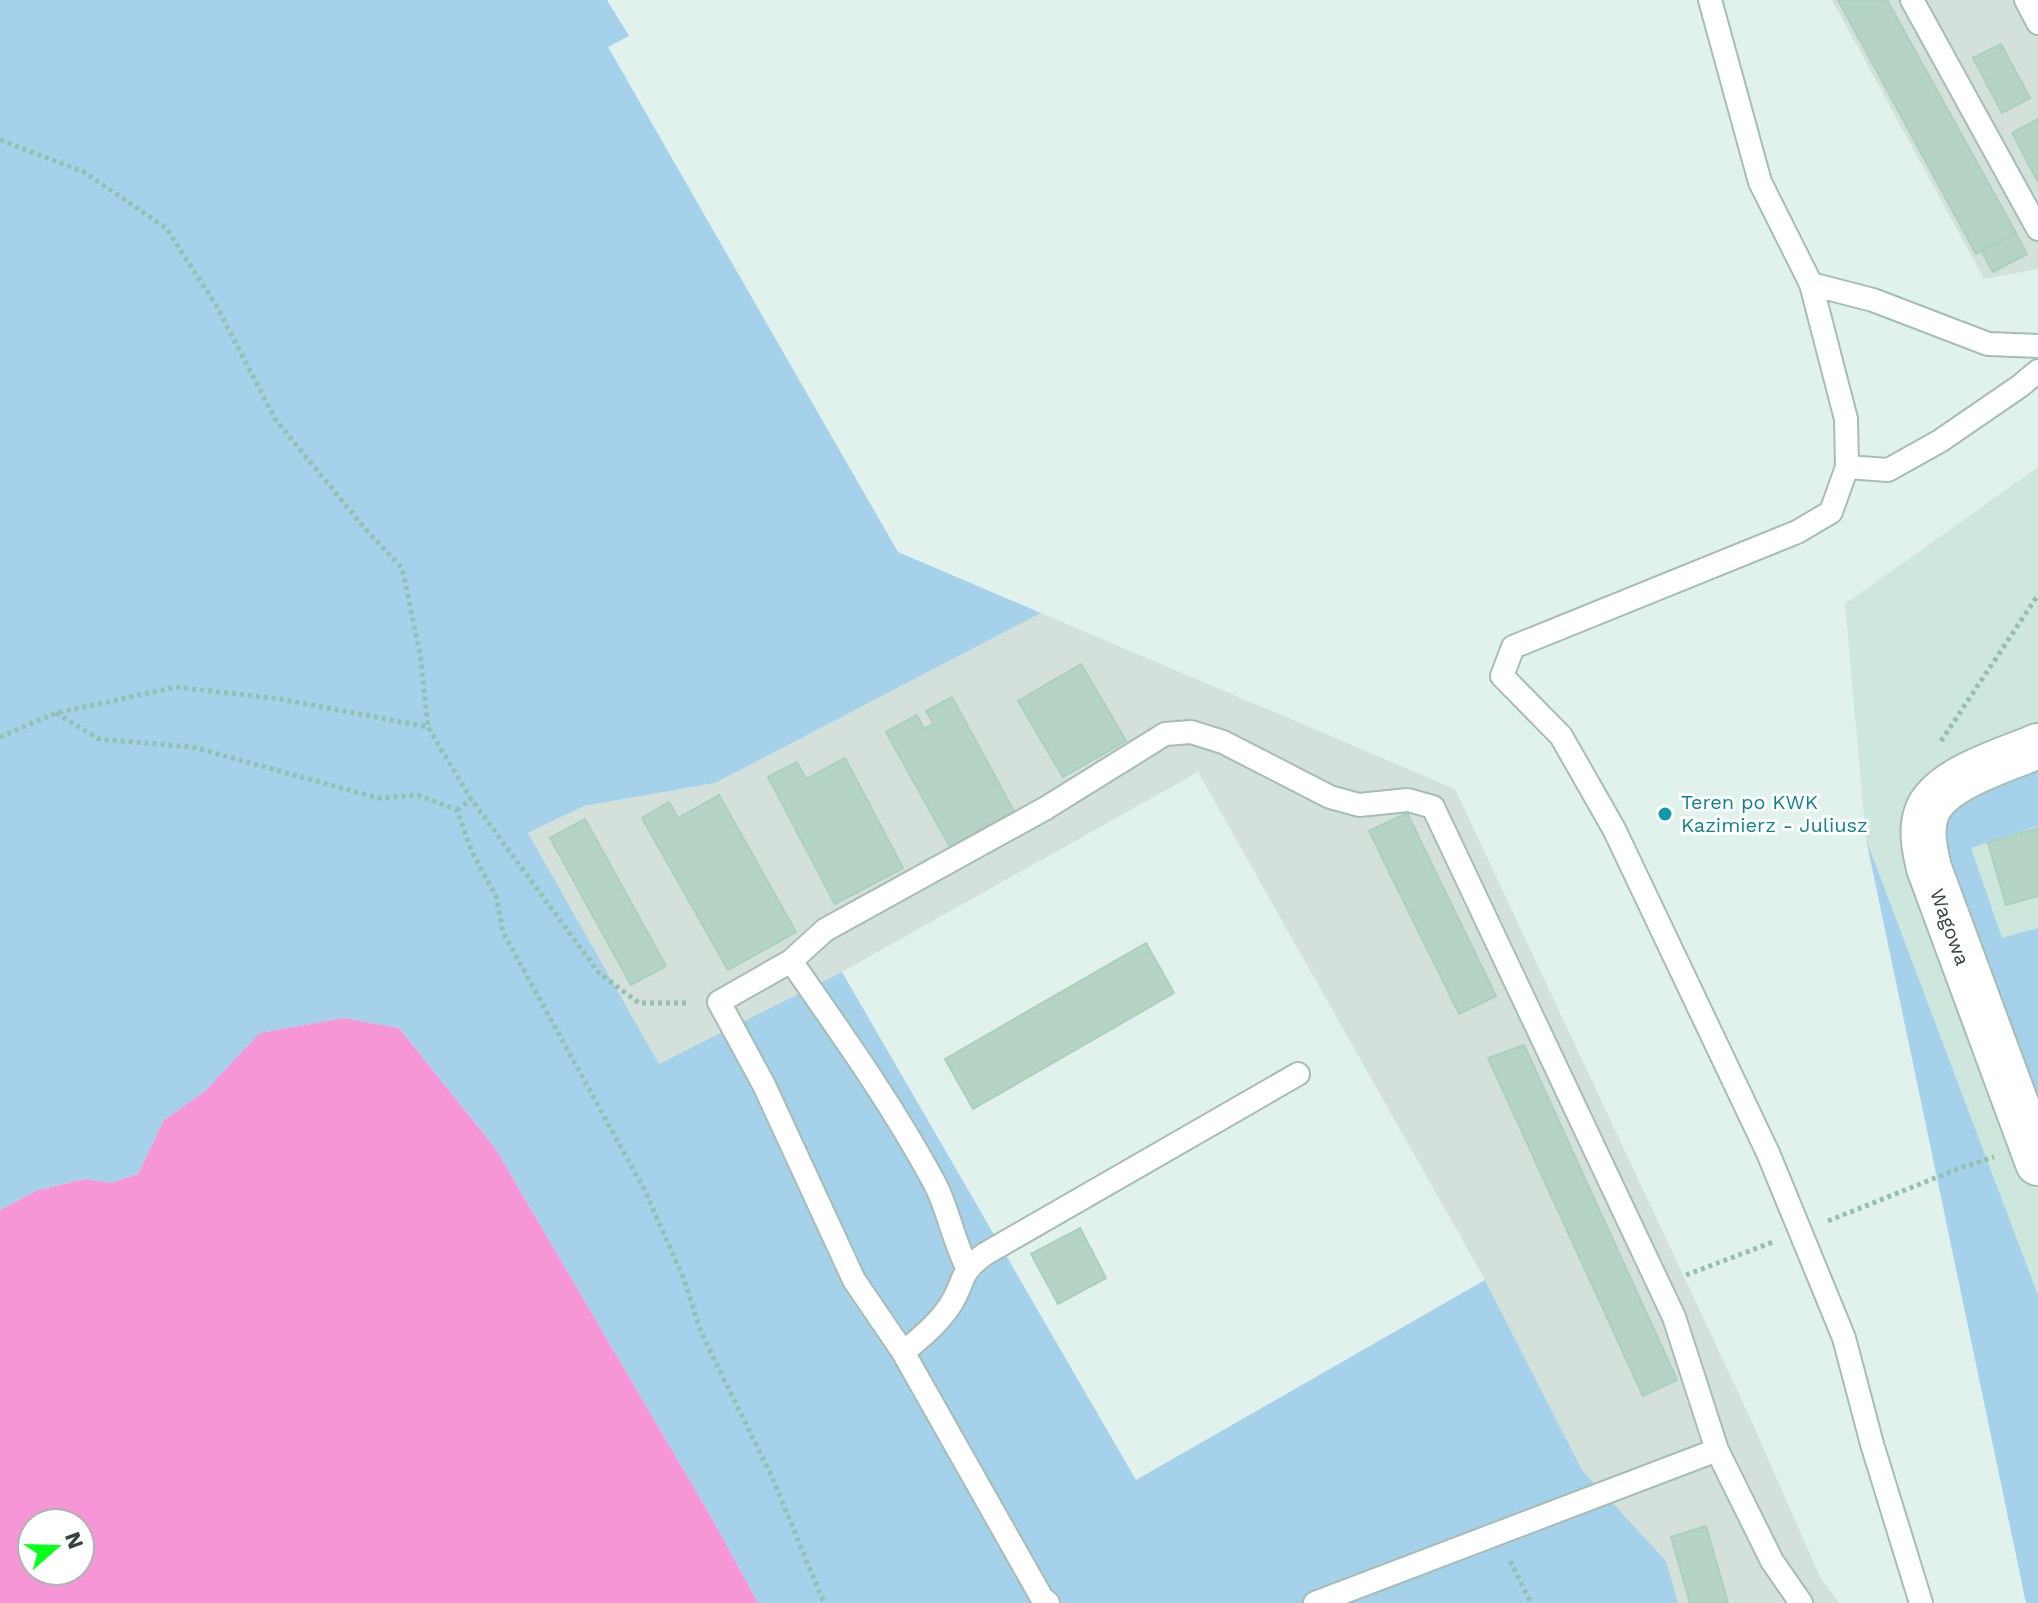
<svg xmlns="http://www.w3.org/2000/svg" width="2038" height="1603" font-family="'Work Sans',sans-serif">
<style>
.residential{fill:#cee7dd}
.industrial{fill:#d4e1da}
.green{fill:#a5d1eb}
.water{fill:#f696d6;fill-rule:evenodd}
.building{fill:#b6d4c6;stroke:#a8d0bd;stroke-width:2}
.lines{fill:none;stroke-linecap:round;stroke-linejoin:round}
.lane-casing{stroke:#a4beb3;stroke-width:26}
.street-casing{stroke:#a4beb3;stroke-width:48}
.path{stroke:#93c1ad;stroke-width:5;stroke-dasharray:4 4;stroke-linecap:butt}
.lane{stroke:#fff;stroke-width:22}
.street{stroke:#fff;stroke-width:44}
.culture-dot{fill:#0f9aa8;stroke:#fff;stroke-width:3}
.labels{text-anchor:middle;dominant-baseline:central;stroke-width:6;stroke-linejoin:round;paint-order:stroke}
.culture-label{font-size:20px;fill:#0d838f;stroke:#fff;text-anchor:start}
.street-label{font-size:20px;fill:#32443b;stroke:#fff}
</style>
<rect width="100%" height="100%" fill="#e1f2ec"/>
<path class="residential" d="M2038 467V1295L1866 839 1845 604Z"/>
<path class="industrial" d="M1832 0H2038V269L1984 279Z
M1041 613 1455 789 1747 1411 1820 1577 1839 1603H1678L1665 1561 1582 1470 1485 1280 1198 772 842 972 659 1065 528 833 584 806 715 783Z"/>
<path class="green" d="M0 0H607L629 36 608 47 898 552 1041 613 715 783 584 806 528 833 659 1064 842 972 1136 1480 1485 1280 1582 1470 1666 1561 1678 1603H758L714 1522 495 1148 399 1028 344 1018 261 1033 204 1092 164 1120 138 1174 111 1183 84 1179 38 1190 0 1210Z
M2038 768V826L1971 848 2002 938 2038 928V1103L1932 810Z
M1866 839 2038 1295V1603H2026Z"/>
<path class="water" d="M344 1018 399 1028 495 1148 714 1522 758 1603H0V1210L38 1190 85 1179 111 1183 138 1174 164 1120 204 1092 260 1033ZM32 1523H80V1571H32Z"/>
<path class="building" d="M1838 0H1887L2016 233 1976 254Z
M2001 44 2030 98 2002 113 1973 58Z
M2038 119V182L2012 133Z
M2016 233 2027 254 1993 272 1981 251Z
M1081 664 1126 741 1063 777 1018 701Z
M952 697 1014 811 950 847 886 732 917 715 924 729 934 724 926 711Z
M845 758 903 868 835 904 768 777 797 762 806 779Z
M719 795 796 932 728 970 642 818 669 802 678 818Z
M1407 813 1496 996 1459 1014 1369 831Z
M585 819 666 966 631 985 550 838Z
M2038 828V896L2006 905 1988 843Z
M1146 943 1174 993 973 1109 945 1059Z
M1524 1045 1677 1380 1643 1396 1488 1058Z
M1080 1228 1106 1278 1058 1304 1031 1254Z
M1706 1526 1728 1603H1690L1671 1537Z"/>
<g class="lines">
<defs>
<path id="lane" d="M1710 0 1760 182 1811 284 1873 300 1988 344 2038 346
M1912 0 2038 229
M2026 0 2038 23
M1811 284 1846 419 1847 467 1831 512 1797 532 1513 647 1502 676 1561 736 1614 829 1768 1153 1844 1338 1872 1444 1921 1603
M1847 467 1888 470 1940 441 2020 386 2038 371
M791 961C841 1033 892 1104 934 1182 948 1208 953 1240 967 1267
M903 1352 854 1280 764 1085 719 1002 791 961 825 930 1046 808 1165 734 1191 732 1223 742 1330 797 1359 805 1408 800 1433 807 1674 1317 1717 1450 1772 1561 1801 1603
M1048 1603 1042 1598 903 1352C920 1339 937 1325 949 1307 966 1282 957 1274 985 1254L1298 1074
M1315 1603 1717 1450"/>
<path id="street" d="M2038 746C2006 760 1940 778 1927 812 1920 830 1925 851 1929 868L2038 1163"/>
</defs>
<use href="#lane" class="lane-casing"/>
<use href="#street" class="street-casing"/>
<path class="path" d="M0 140 84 172 166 228 216 305 275 419 368 532 402 568 420 653 428 727
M56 713 99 739 192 747 378 798 418 795 457 810 472 852 496 896 503 932 645 1191 683 1277 701 1332 772 1477 824 1603
M0 737 56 713 176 687 280 699 428 727 471 799 599 973 639 1003H690
M1941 741 2038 595
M457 810 471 799
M1828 1221 1960 1168 1994 1157
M1686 1275 1773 1242
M1510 1561 1531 1603"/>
<use href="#lane" class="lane"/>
<use href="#street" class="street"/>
</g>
<circle class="culture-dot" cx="1665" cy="814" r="8"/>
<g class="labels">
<g class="culture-label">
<text x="1681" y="802">Teren po KWK<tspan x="1681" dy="23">Kazimierz - Juliusz</tspan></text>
</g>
<g class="street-label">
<text transform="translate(1950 927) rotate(70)">Wagowa</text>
</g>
</g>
<g transform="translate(56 1547) rotate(70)"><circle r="38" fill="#ffffff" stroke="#adb4b1" stroke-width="2"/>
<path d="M0-6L14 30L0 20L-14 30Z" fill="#0bff1d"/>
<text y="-12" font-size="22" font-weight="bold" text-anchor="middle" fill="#32443b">N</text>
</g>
</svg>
